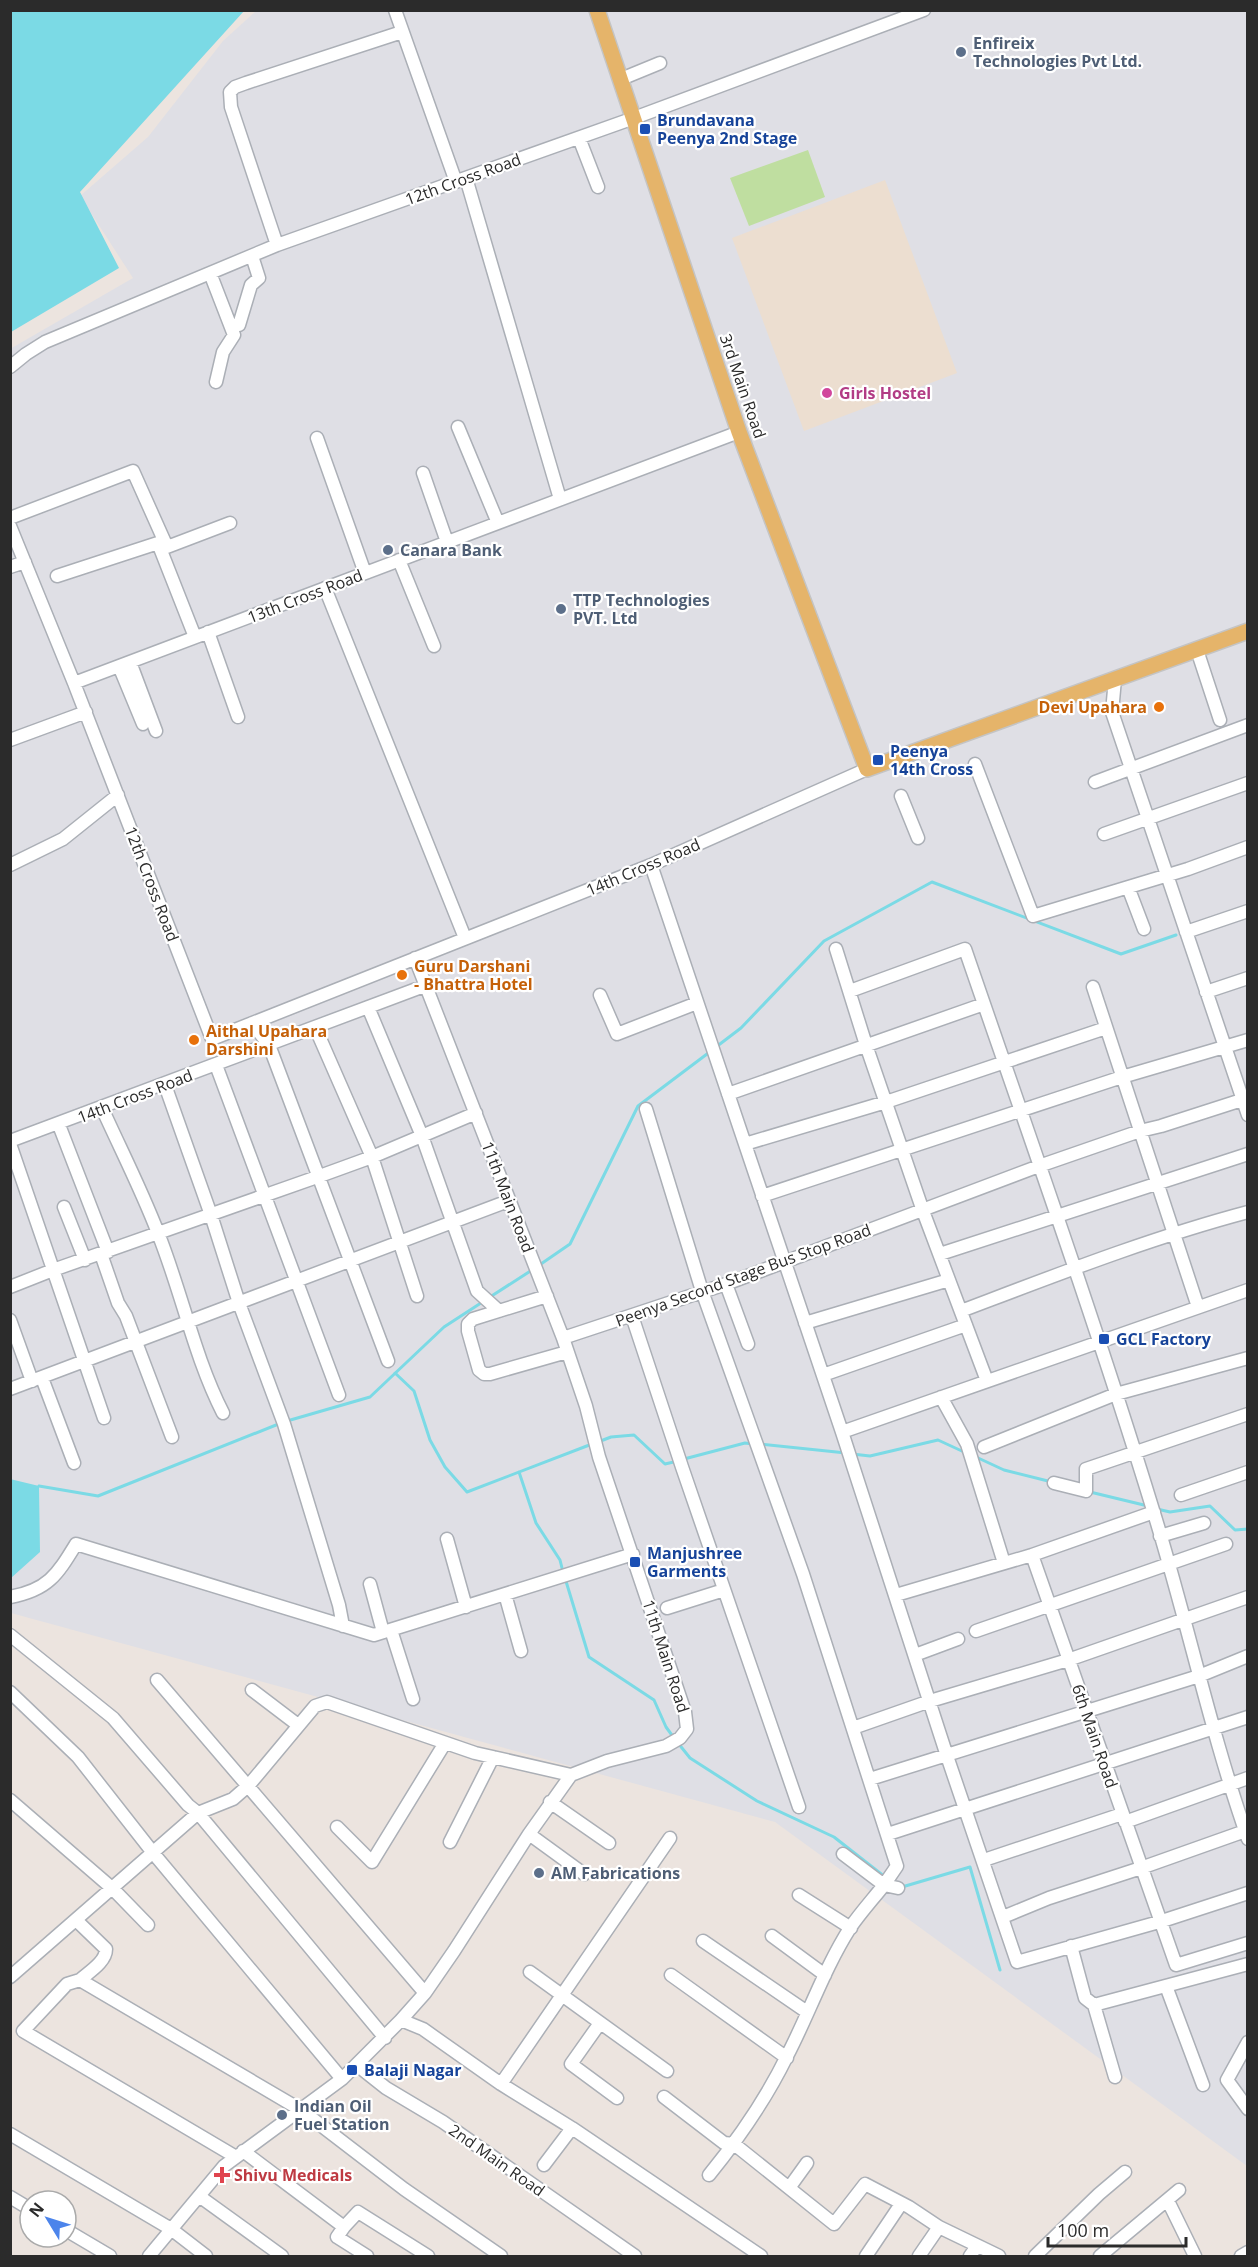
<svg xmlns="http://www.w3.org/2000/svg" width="1258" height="2267" font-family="'Open Sans',sans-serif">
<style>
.industrial{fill:#dfdfe5}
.education{fill:#ecded0}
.green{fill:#bfdea0}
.water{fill:#7bdae5}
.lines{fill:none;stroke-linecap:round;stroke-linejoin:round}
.stream{stroke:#7bdae5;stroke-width:3}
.minor-casing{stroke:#abafb6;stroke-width:15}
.major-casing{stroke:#c4c4c4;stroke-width:18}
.minor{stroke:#fff;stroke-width:12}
.major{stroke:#e5b46a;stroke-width:15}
.service-dot{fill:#5c6f8a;stroke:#fff;stroke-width:2}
.transit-dot{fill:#1a4fb4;stroke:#fff;stroke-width:2}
.hotel-dot{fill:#d1479c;stroke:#fff;stroke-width:2}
.food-dot{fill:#e8710a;stroke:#fff;stroke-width:2}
.health-dot{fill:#e0444e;stroke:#fff;stroke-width:2}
.labels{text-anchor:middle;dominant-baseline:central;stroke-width:4.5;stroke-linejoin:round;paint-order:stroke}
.service-label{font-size:16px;font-weight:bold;fill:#4e5e75;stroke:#fff;text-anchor:start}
.transit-label{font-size:16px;font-weight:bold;fill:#164399;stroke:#fff;text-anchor:start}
.street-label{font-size:16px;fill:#2b2b2b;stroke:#fff}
.hotel-label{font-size:16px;font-weight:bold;fill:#b23c85;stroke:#fff;text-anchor:start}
.food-label{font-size:16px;font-weight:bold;fill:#c56008;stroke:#fff;text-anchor:start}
.health-label{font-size:16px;font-weight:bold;fill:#be3a42;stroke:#fff;text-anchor:start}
</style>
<rect width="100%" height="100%" fill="#ece4df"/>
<path class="industrial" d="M256 11H1247V2166L775 1822 11 1613 10 349 133 278 80 196 148 137 223 41Z"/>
<path class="education" d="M885 180 957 373 804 431 732 238Z"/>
<path class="green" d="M808 150 825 197 749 226 730 178Z"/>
<path class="water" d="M11 10 244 11 80 192 119 268 11 332Z
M10 1479 39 1486 40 1552 11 1578Z"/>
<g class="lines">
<path class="stream" d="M716 1047 741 1028 824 941 932 882 1121 954 1176 935
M538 1266 570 1244 638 1106 711 1051
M490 1297 532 1270
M395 1373 414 1391 430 1440 445 1467 467 1492 592 1444
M287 1421 370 1397 444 1327 484 1301
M598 1442 611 1437 634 1435 665 1464 678 1461
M760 1444 846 1453
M852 1454 870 1456 938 1440 964 1452
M976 1457 1004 1470 1052 1482
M684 1459 745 1443 753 1444
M519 1472 536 1523 560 1560 563 1572
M39 1486 98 1496 281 1423
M1090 1492 1148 1506
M1157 1509 1170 1512 1210 1506 1235 1530 1248 1529
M565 1578 589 1657 654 1700 666 1727 674 1738
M678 1743 690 1758 757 1801 834 1837 885 1877
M902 1887 970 1867 1000 1970"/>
<defs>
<path id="minor" d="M395 10 456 182
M621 79 660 63
M579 138 598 187
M466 178 560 499
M277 245 231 107 230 92 235 87 246 83 402 32
M210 273 234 335 223 352 216 382
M239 325 251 285 259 278 252 256
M10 367 26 354 45 342 277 245 634 118 924 10
M458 427 498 523
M317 438 365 573
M423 473 447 542
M10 518 133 471 167 547 230 523
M10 526 74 683 212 1039 651 865 867 769
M399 560 434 646
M10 567 25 562
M57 576 158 543 195 637
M325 588 465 938
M208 632 238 717
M1197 650 1220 720
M130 662 156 731
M119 666 143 724
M1115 679 1112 712 1248 1115
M74 683 739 432
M10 740 86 712
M975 764 1033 916 1188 869 1248 847
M1095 782 1248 725
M901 796 918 838
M1104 834 1248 783
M10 865 63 839 118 795
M651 865 842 1432 947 1756 1017 1962 1159 1922 1248 1893
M1128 887 1144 929
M1186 932 1248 911
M836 949 866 1045 923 1211 987 1381
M1093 987 1198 1307
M850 991 965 949C1029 1135 1095 1321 1153 1510 1187 1619 1210 1731 1248 1839
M1206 992 1248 978
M600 995 617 1034 697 1003
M368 1007 422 1136 477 1291 499 1311
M252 1023 269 1045 388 1361
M315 1027 372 1157 417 1296
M216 1065 339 1395
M165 1085 211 1215 239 1303 284 1424 339 1605 343 1626
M728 1094 984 1004
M102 1108C121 1150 142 1191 158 1233 182 1293 194 1356 223 1413
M646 1109 702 1291 803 1574 897 1866 884 1885 843 1854
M59 1125 108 1252
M10 1141 427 985
M10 1144 104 1418
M745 1144 886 1102 1106 1028
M762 1196 1122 1077 1248 1040
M64 1207 85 1260
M101 1254 118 1303 126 1316 172 1437
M940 1254 1248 1154
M726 1284 748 1344
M10 1287 53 1270 317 1177 372 1157 476 1113
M547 1296 473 1319 468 1324V1331L479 1370 484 1374H490L567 1352
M961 1311C1056 1275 1150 1238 1248 1212
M632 1316 682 1467 799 1807
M10 1320 32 1381
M805 1323 949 1280
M563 1338 726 1284 1039 1166 1140 1131 1161 1126 1248 1098
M823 1375 966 1325
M42 1378 74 1463
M10 1389 508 1201
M941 1397 967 1444 1004 1563
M842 1432 1248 1290
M984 1447 1116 1394 1248 1358
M1054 1483 1086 1491V1469L1248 1414
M1181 1495 1248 1472
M1160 1536 1204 1523
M447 1539 466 1607
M1032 1555 1176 1965 1248 1943
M370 1584 383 1632
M505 1594 521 1651
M896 1595 1032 1555 1154 1512
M10 1597C48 1590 57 1575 76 1544L374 1635 633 1554
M667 1608 724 1590
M391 1630 413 1699
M976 1631 1226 1544
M10 1635 113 1718 188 1805 198 1813 385 2038
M915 1655 958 1639
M157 1680 425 1993
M252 1690 298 1725
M10 1692 78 1757 154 1854 342 2079
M853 1728 930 1701 1068 1660 1248 1597
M870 1779 1199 1676 1248 1656
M10 1800 113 1889 148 1925
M550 1802 609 1843
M1125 1822 1248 1778
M337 1827 372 1862 445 1743
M529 1834 584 1874
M888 1834 1248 1717
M450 1842 493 1757
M984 1860 1122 1814
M799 1895 851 1928
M1003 1917 1049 1898 1138 1869 1248 1830
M77 1921 106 1949C106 1962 89 1972 80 1980
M772 1936 825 1975
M703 1941 807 2012
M1071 1946 1085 1998 1094 2005 1248 1964
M530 1972 667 2071
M671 1975 787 2058
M10 1977 198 1813 233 1799 249 1785 315 1706 327 1702 475 1753 571 1775
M1166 1986 1203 2085
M1094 2005 1115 2077
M401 2020 423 2029 501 2084 572 2128 761 2256
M600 2023 571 2064 617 2098
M1248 2042 1227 2080 1248 2109
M357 2065 386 2088 443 2122 635 2256
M501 2084 670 1838
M664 2097 724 2143 734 2144 834 2224 865 2184 909 2207 939 2227 999 2256
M10 2134 171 2229 206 2256
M243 2151 344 2227 358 2212 428 2256
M236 2157 23 2031 67 1984 80 1980 301 2110 404 2189 501 2256
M544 2165 572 2128
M709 2175C739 2138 766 2099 787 2056 809 2014 824 1969 850 1928 860 1913 873 1899 884 1885L898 1888
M789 2188 807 2163
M199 2196 282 2256
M10 2197 30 2209
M1168 2201 1195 2256
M344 2227 337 2237 367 2256
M66 2230 110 2256
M149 2256 224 2166 342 2079 401 2020 425 1993 454 1951 529 1834 571 1775 607 1761 666 1746 680 1738 687 1729 685 1712 599 1457 586 1406 563 1338 415 958
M866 2256 901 2204
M919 2256 939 2227
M970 2256 977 2246
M1035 2256 1099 2194 1125 2172
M1100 2256 1179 2190
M1241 2256 1248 2252"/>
<path id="major" d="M597 10 739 432 867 769 1248 631"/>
</defs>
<use href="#minor" class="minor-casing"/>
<use href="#major" class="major-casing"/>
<use href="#minor" class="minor"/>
<use href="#major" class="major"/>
</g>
<g class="service-dot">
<circle cx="961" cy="52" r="6"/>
<circle cx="388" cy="550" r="6"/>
<circle cx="561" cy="609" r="6"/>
<circle cx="539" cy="1873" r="6"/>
<circle cx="282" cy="2115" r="6"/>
</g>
<g class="transit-dot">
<rect x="639" y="123" width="12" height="12" rx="3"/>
<rect x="872" y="754" width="12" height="12" rx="3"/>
<rect x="1098" y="1333" width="12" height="12" rx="3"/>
<rect x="629" y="1556" width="12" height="12" rx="3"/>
<rect x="346" y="2064" width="12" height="12" rx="3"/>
</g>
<circle class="hotel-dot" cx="827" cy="393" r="6"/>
<g class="food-dot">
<circle cx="1159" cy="707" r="6"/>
<circle cx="402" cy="975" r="6"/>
<circle cx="194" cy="1040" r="6"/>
</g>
<path class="health-dot" d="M219 2166h6v6h6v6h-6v6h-6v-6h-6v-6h6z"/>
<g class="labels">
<g class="service-label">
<text x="973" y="43">Enfireix<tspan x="973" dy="18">Technologies Pvt Ltd.</tspan></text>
<text x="400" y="550">Canara Bank</text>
<text x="573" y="600">TTP Technologies<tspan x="573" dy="18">PVT. Ltd</tspan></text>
<text x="551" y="1873">AM Fabrications</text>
<text x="294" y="2106">Indian Oil<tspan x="294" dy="18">Fuel Station</tspan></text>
</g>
<g class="transit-label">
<text x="657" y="120">Brundavana<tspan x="657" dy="18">Peenya 2nd Stage</tspan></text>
<text x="890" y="751">Peenya<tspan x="890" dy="18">14th Cross</tspan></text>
<text x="1116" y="1339">GCL Factory</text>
<text x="647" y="1553">Manjushree<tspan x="647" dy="18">Garments</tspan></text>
<text x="364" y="2070">Balaji Nagar</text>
</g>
<g class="street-label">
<text transform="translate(463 179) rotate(-20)">12th Cross Road</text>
<text transform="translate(743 386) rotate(71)">3rd Main Road</text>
<text transform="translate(305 596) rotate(-21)">13th Cross Road</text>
<text transform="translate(643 867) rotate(-23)">14th Cross Road</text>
<text transform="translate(152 884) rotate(69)">12th Cross Road</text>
<text transform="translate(135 1096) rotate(-21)">14th Cross Road</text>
<text transform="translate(508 1197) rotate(69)">11th Main Road</text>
<text transform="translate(743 1275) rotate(-20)">Peenya Second Stage Bus Stop Road</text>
<text transform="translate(666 1656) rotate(72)">11th Main Road</text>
<text transform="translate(1095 1736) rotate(71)">6th Main Road</text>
<text transform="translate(497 2160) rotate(35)">2nd Main Road</text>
</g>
<g class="hotel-label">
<text x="839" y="393">Girls Hostel</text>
</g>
<g class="food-label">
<text x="1147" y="707" text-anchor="end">Devi Upahara</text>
<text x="414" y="966">Guru Darshani<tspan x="414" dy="18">- Bhattra Hotel</tspan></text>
<text x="206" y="1031">Aithal Upahara<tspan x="206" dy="18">Darshini</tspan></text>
</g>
<g class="health-label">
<text x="234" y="2175">Shivu Medicals</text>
</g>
</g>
<rect width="1258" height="2267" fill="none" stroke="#2b2b2b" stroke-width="24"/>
<g transform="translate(48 2219) rotate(308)"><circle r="28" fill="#ffffff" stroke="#aaaaaa" stroke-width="1.5"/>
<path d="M0-4.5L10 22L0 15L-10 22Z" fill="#4c84eb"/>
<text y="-9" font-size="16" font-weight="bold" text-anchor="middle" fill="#2b2b2b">N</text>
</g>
<path d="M1048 2237v9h138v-9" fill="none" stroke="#2b2b2b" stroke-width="3"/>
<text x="1057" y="2237" font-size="18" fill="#2b2b2b" stroke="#ffffff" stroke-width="4.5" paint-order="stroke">100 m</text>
</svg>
